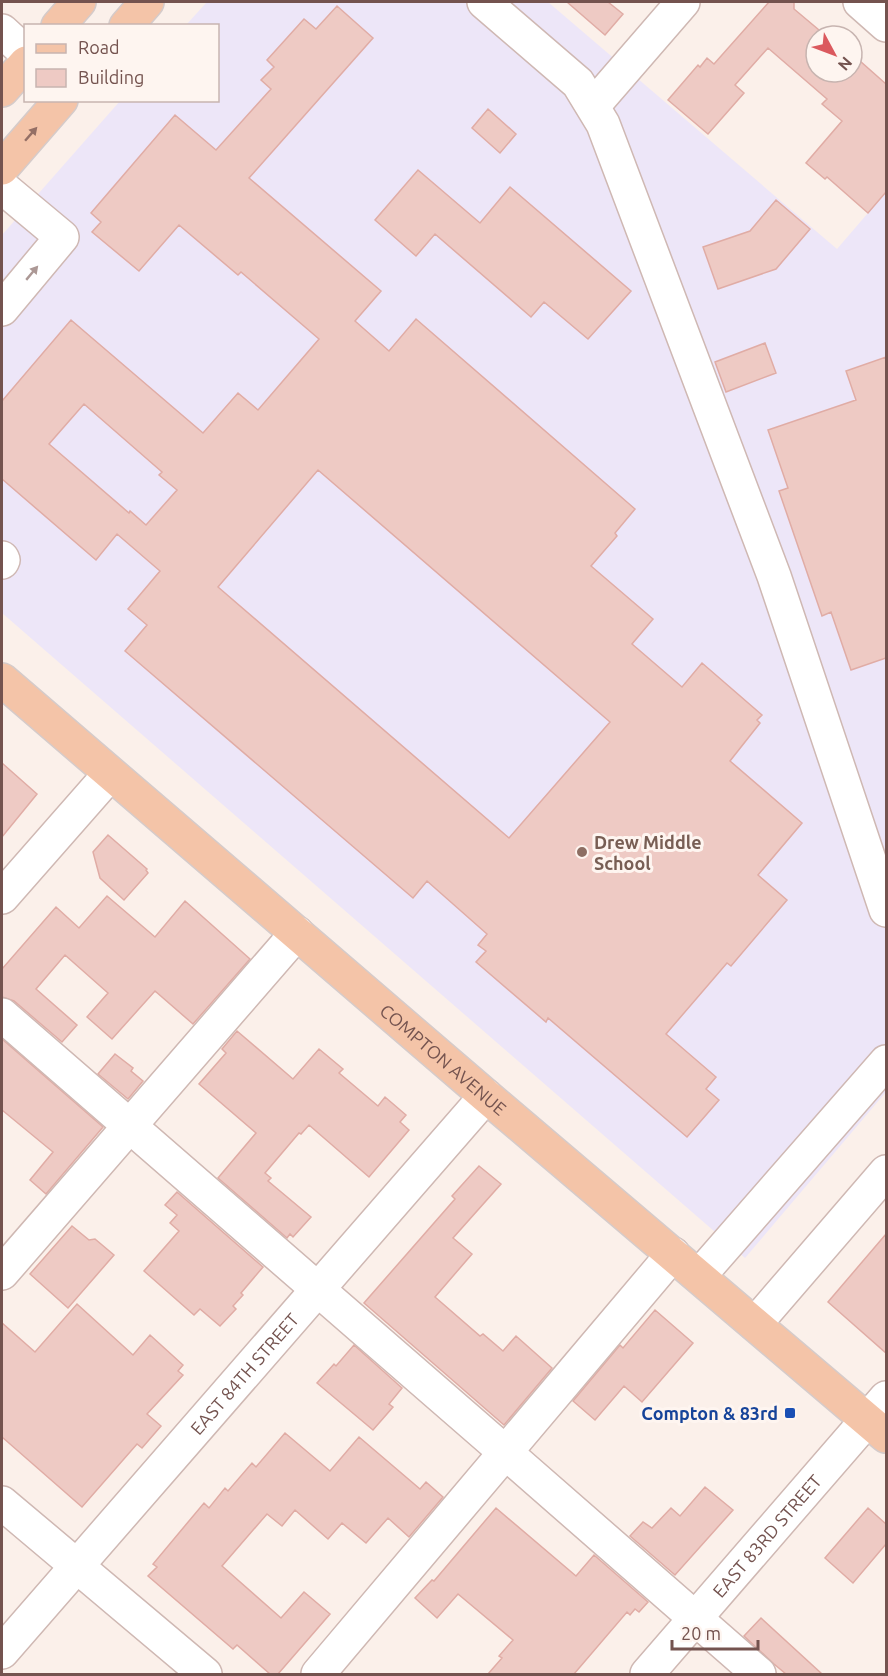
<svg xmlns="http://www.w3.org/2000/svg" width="888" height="1676" font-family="Ubuntu,sans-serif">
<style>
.education{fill:#ede6f8}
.building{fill:#eecac4;stroke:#e0aca5;stroke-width:1.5;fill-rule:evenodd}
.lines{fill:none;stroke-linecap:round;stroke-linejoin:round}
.minor-casing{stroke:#cfb8b3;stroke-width:36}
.major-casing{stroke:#d5cbca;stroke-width:36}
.minor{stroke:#fff;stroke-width:33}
.major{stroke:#f4c4a8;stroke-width:33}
.oneway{fill:#946f65}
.oneway2{fill:#ac9895}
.education-dot{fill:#8d6e63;stroke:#fef5f0;stroke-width:2}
.transit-dot{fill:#1a4fb4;stroke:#fef5f0;stroke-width:2}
.labels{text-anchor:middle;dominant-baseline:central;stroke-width:6;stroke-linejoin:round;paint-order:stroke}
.education-label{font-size:18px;font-weight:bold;fill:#785e54;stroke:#fef5f0;text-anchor:start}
.street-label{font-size:18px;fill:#74534f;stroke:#fef5f0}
.transit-label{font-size:18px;font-weight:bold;fill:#164399;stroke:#fef5f0;text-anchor:end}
</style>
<rect width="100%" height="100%" fill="#fbf0ea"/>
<path class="education" d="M207 2H548L837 249 886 192V1092L745 1258 2 613V235L120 101 218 100V26L186 25Z"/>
<path class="building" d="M567 2H608L623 14 605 35Z
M769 2H794V9L825 35 827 33 831 36H816V72H852V54L886 84V192L868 213 827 177 825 179 806 163 842 121 822 104 827 99 768 48 735 85 744 93 708 134 668 100 698 65 700 67 707 58 714 64Z
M337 6 373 38 249 178 381 291 355 321 389 351 416 319 635 509 615 533 617 536 591 566 653 619 632 644 682 687 702 663 762 715 757 720 760 723 730 761 802 823 758 875 787 900 731 966 727 963 666 1034 716 1077 706 1089 719 1100 687 1137 548 1018 546 1022 476 962 486 951 478 945 487 934 427 881 413 898 125 651 147 625 128 609 160 571 117 534 96 560 2 479V401L71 320 203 433 238 393 258 410 319 339 241 272 238 275 179 225 139 271 92 232 101 222 91 213 175 115 216 150 271 89 261 80 274 67 267 60 304 19 316 29ZM84 404 162 472 159 475 177 490 146 525 130 511 129 513 49 444ZM318 470 610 722 509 838 218 587Z
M488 109 516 134 500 153 472 128Z
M418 170 480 223 510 187 631 291 588 339 544 302 531 317 435 234 416 256 375 220Z
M776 200 810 229 776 269 718 289 703 247 750 231Z
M765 343 776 373 726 392 715 362Z
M886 357V658L851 670 831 612 822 616 779 491 788 488 768 430 856 400 846 371Z
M2 763 37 794 2 837Z
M108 835 147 869 146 870 148 873 124 900 100 878 93 852Z
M107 896 155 937 185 901 250 959 193 1024 155 991 112 1039 87 1017 108 993 65 955 36 989 77 1025 62 1042 14 1001 2 997V969L56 907 79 928Z
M237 1031 293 1079 319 1049 343 1069 339 1073 378 1106 385 1097 406 1115 400 1122 409 1130 369 1177 309 1125 301 1134 299 1133 265 1173 271 1178 268 1181 311 1217 293 1237 290 1234 287 1238 218 1178 256 1133 199 1084 226 1053 222 1049Z
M2 1039 103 1127 46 1194 30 1180 53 1152 2 1110Z
M115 1054 133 1068 131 1071 143 1081 128 1099 98 1074Z
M479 1166 501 1184 453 1238 472 1254 435 1297 480 1336 483 1334 503 1351 516 1336 552 1368 504 1425 364 1303 455 1199 452 1196Z
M177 1192 263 1267 241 1293 243 1295 233 1306 236 1309 220 1326 200 1309 194 1315 144 1271 179 1231 170 1223 177 1215 165 1205Z
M72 1226 89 1240 95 1239 114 1255 68 1308 30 1274Z
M886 1234V1353L828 1302Z
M77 1304 133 1355 150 1335 183 1365 178 1371 183 1375 147 1414 161 1426 142 1448 137 1444 82 1507 2 1437V1323L35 1352Z
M655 1310 693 1343 642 1402 624 1386 595 1420 573 1401 620 1345 623 1348Z
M354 1345 402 1388 389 1404 393 1407 373 1430 317 1383 334 1364 336 1366Z
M285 1433 330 1471 359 1437 420 1489 426 1482 443 1497 409 1537 388 1518 366 1543 342 1523 328 1539 295 1510 282 1526 267 1514 222 1566 281 1618 304 1592 330 1614 278 1674H270L237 1645 233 1649 148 1576 157 1567 153 1564 204 1503 209 1508 225 1488 228 1491 252 1463 256 1467Z
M705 1487 733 1510 675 1575 630 1536 643 1522 652 1528 671 1508 680 1516Z
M496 1508 576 1576 594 1555 648 1602 639 1612 635 1609 630 1615 627 1612 574 1674H488L502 1658 499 1656 513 1640 458 1594 437 1618 415 1598 432 1580 434 1581Z
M868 1508 886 1524V1544L853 1583 825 1558Z
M761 1618 822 1674H786L774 1664 744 1636Z"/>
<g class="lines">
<defs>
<g id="minor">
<path d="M484 2 578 83 603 124 774 576 886 910"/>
<path d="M860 2 886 25"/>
<path d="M2 31 26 53"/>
<path d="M593 106 683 2"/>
<path d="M2 187 62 237 2 309"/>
<path d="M2 558 3 560 2 562"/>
<path d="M2 897 110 774"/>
<path d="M2 1015 505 1452 759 1674"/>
<path d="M2 1273 297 933"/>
<path d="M699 1276 886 1062"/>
<path d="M755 1324 886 1172"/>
<path d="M2 1503 205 1674"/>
<path id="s1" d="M2 1652 486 1096"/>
<path d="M318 1674 673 1254"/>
<path id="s2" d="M647 1674 886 1398"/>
</g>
<g id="major">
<path d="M58 26 79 2"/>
<path d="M126 26 147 2"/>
<path d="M2 90 26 63"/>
<path d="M2 168 61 100"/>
<path id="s3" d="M2 680 486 1096 886 1436"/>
</g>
</defs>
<use href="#minor" class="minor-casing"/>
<use href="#major" class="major-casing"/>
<use href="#minor" class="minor"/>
<use href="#major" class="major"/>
</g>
<defs><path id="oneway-solid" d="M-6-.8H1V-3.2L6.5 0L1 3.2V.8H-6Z" transform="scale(1.5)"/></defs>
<use class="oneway" href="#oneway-solid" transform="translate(31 134) rotate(-49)"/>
<use class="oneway2" href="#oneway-solid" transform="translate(32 273) rotate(-50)"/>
<circle class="education-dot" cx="582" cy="852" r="6"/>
<rect class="transit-dot" x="784" y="1407" width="12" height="12" rx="3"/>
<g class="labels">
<g class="education-label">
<text x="594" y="842">Drew Middle<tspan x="594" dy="21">School</tspan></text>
</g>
<g class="street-label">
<text stroke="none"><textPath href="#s3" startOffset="582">COMPTON AVENUE</textPath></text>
<text stroke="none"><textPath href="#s1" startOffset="369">EAST 84TH STREET</textPath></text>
<text stroke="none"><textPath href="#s2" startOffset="183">EAST 83RD STREET</textPath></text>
</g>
<g class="transit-label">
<text x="778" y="1413">Compton &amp; 83rd</text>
</g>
</g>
<rect width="888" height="1676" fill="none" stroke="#74534f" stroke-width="6"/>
<rect x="24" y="24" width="195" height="78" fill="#fef5f0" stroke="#c7b4b0" stroke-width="1.5"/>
<rect x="36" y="44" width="30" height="9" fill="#f4c4a8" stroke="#c7b4b0" stroke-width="1.5"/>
<text x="78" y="54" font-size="18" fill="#74534f">Road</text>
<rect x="36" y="69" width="30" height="18" fill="#eecac4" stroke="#c7b4b0" stroke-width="1.5"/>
<text x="78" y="84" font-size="18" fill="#74534f">Building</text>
<g transform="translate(834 54) rotate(131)"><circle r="28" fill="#fef5f0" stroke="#c7b4b0" stroke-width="1.5"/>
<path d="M0-4.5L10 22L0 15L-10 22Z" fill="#db595e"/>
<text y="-9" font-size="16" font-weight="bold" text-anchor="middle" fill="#74534f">N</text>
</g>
<path d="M672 1640v9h86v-9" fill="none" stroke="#74534f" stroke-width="3"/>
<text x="681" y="1640" font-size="18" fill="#74534f" stroke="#fef5f0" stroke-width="4.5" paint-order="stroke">20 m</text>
</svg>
